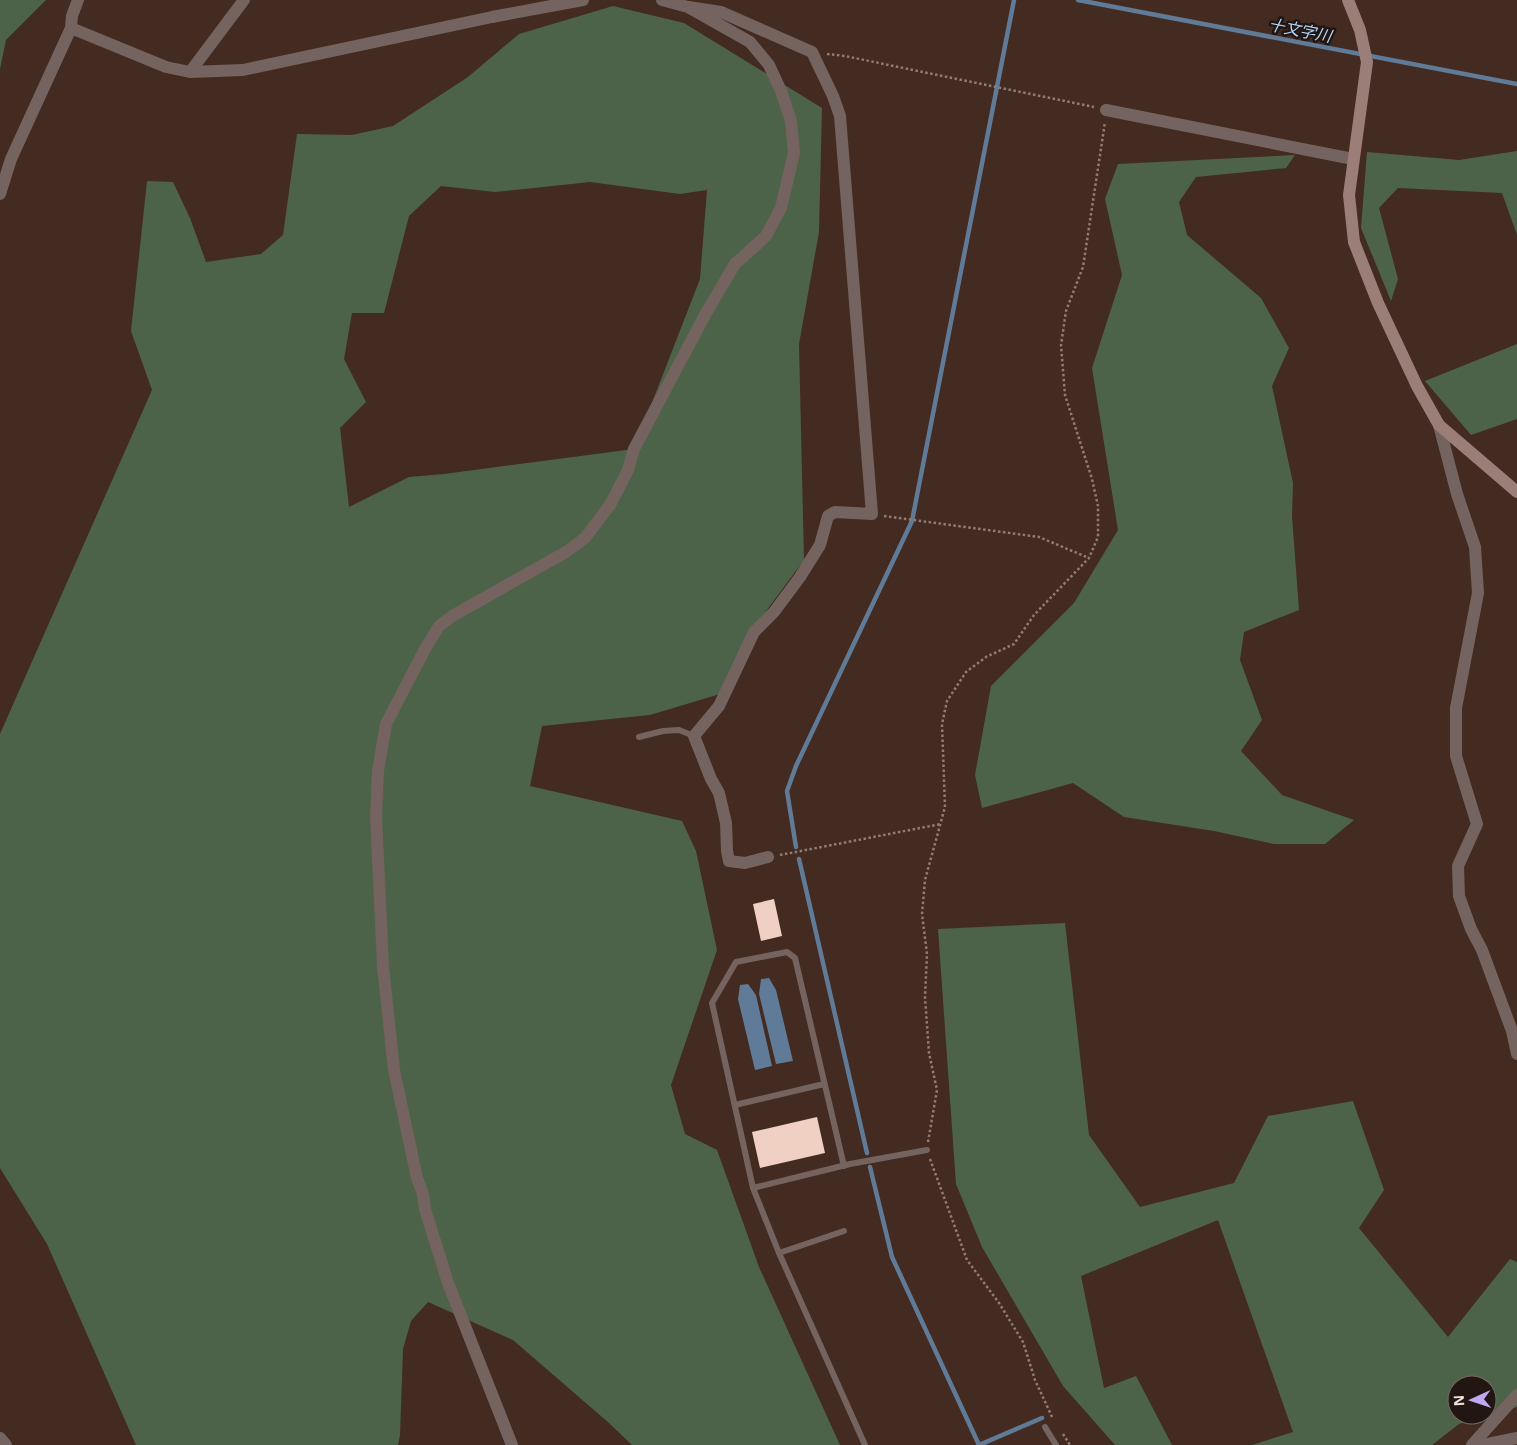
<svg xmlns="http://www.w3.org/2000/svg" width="1517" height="1445" font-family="'Noto Sans','Noto Sans JP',sans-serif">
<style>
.green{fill:#4c6349;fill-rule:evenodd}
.water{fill:#607b97}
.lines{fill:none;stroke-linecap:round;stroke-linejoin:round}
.stream{stroke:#607b97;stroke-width:4.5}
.building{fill:#f0d0c3}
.path{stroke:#917d74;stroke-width:2.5;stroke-dasharray:2.5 2.5;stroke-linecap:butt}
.lane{stroke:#75635f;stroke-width:6}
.street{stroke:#75635f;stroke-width:12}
.secondary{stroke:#9a7e77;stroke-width:12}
.labels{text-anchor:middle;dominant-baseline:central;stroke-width:5;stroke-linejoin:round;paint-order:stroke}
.water-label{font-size:16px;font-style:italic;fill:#b2d8fe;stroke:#221612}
</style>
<rect width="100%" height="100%" fill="#432b21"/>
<path class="green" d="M0 0H46L6 40 0 69Z
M613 6 684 23 822 108 819 232 799 344 804 560 746 638 720 694 650 715 542 726 530 786 682 821 696 851 717 950 671 1085 685 1134 717 1150 759 1267 840 1445H632L609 1423 513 1340 428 1302 411 1321 403 1349 400 1435 398 1445H136L47 1244 0 1168V734L152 390 131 331 147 181 173 182 190 218 206 262 261 254 283 235 297 134 352 135 393 126 468 77 519 34ZM590 182 680 194 707 190 700 279 634 449 444 474 409 477 349 507 340 428 366 402 344 359 352 313H384L409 216 441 186 495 192Z
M1517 151V235L1502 193 1398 188 1379 208 1398 279 1391 301 1361 228 1367 152 1459 160Z
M1295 155 1286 168 1196 177 1179 202 1187 235 1261 298 1289 348 1272 386 1293 483 1292 516 1299 610 1244 632 1240 660 1262 720 1241 751 1282 795 1354 820 1325 844H1274L1214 831 1124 817 1073 783 982 808 975 775 991 686 1074 603 1118 530 1092 368 1122 275 1105 199 1118 164Z
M1517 344V419L1471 435 1425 381Z
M1065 923 1089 1135 1140 1207 1234 1183 1268 1116 1353 1101 1384 1190 1359 1228 1448 1337 1510 1259 1517 1262V1407L1459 1424 1432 1445H1252L1293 1432 1218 1220 1081 1276 1104 1388 1136 1376 1172 1445H1115L1063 1386 982 1247 956 1184 938 929ZM1457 1385H1487V1415H1457Z"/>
<path class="water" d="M769 978 776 990 793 1061 776 1064 759 994 761 979Z
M748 984 756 995 772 1066 755 1070 738 999 740 985Z"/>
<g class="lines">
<path class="stream" d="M1078 0 1517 84
M796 847 787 791 796 766 912 521 1014 0
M799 859 867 1153
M870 1167 892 1257 979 1445
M979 1445 1042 1418"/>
</g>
<path class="building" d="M774 899 782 936 761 941 753 904Z
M817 1117 825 1153 760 1168 752 1132Z"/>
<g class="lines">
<path class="path" d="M827 54 845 56 1094 107
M884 516 1039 537 1089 558
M780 855 941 824
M928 1142 937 1090 929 1053 925 997 927 954 922 914 925 880 945 807 942 724 947 701 966 672 986 657 1014 644 1034 615 1089 558 1098 537V506L1092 479 1065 395 1061 345 1066 311 1083 267 1105 122
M930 1159 967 1260 999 1303 1023 1342 1035 1380 1053 1419
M1063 1434 1070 1445"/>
<path class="lane" d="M639 737 663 731 679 730 694 736
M735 1105 824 1084
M844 1166 795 958 787 952 736 962 712 1003 753 1188 779 1253 865 1445
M753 1188 850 1164 927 1150
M779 1253 844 1231
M1045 1427 1056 1445"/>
<path class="street" d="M662 0 688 7 721 12 812 52 833 96 840 116 872 514 835 512 828 516 820 545 800 577 774 612 754 632 719 706 694 736 711 779 719 793 726 823 727 851 729 861 745 863 768 857
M71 28 166 67 190 72 243 70 492 17 583 0
M190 72 244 0
M1106 110 1353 159
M0 194 11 159 71 28 72 16 78 0
M1439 425 1457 494 1475 547 1478 593 1456 708V756L1477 824 1458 866 1459 896 1471 929 1482 950 1512 1031 1517 1054
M0 1438 6 1445
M512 1445 448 1283 425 1209 423 1194 417 1178 394 1070 383 966 376 816 378 771 386 724 425 649 439 626 454 615 566 552 585 538 610 505 628 470 634 449 706 313 735 264 766 236 781 208 794 153 791 121 781 91 769 65 750 42 688 7
M1472 1445 1517 1395
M1483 1445 1517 1438"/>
<path class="secondary" d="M1348 0 1360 30 1367 62 1349 195 1354 242 1378 303 1417 386 1439 425 1517 492"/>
</g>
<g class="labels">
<g class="water-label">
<text transform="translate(1300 30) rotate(11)">十文字川</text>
</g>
</g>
<g transform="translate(1472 1400) rotate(267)"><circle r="24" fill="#221612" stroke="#756862"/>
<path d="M0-4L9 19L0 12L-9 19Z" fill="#c1a8f3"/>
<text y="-8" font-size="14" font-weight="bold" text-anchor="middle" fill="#f2e2db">N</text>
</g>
</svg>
